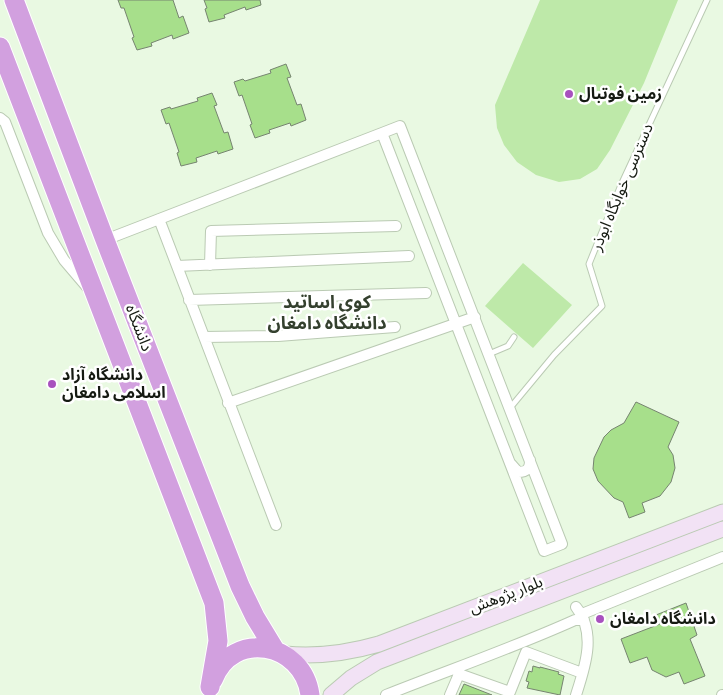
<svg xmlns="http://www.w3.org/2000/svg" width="723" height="695" font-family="'Source Sans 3','Noto Sans Arabic',sans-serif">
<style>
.green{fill:#bee9a9}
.building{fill:#a7df8b;stroke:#768470}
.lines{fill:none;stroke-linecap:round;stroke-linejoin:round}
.lane-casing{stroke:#bacab3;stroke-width:7}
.street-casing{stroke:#bacab3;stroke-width:12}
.secondary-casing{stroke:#bacab3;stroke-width:17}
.highway-casing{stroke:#fff;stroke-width:21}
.lane{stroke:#fff;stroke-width:5}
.street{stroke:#fff;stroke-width:10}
.secondary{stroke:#f2e2f5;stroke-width:15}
.highway{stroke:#d2a0df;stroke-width:19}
.poi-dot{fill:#a851be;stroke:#fff;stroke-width:2}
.labels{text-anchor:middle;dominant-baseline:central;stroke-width:5;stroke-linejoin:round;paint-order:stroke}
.poi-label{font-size:16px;font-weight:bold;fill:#151a12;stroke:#fff;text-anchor:start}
.street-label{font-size:16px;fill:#151a12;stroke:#fff}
.neighbourhood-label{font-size:18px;font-weight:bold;fill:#34402e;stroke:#fff}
</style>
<rect width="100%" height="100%" fill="#e9f9e2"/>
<path class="green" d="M540 0H678L644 83 610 150 597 169 580 179 559 182 536 175 517 162 504 145 497 128 495 105Z
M523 263 572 305 533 348 485 306Z"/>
<path class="building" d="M118 0H173L179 18 183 16 189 33 173 39 172 35 151 43 152 46 137 50 132 38 134 37 124 8H121Z
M204 0H260L261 5 246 10 245 7 224 15 225 18 209 22 205 9 207 8Z
M286 64 291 77 287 78 297 105 301 104 306 120 291 126 290 123 269 130 270 133 255 138 250 125 252 124 242 95 239 96 234 82 243 79 245 81 271 73 270 70Z
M212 93 217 105 214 106 224 133 228 132 233 149 218 154 217 151 196 158 197 162 181 166 177 153 179 152 169 123 166 124 161 110 170 107 171 109 198 101 197 98Z
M636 402 679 422 668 447 673 455 675 468 671 482 660 496 642 503 645 512 629 518 623 502 614 498 598 481 593 469 594 458 604 437 611 430 624 423Z
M686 603 697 635 690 639 705 676 684 684 679 672 666 677 652 670 647 657 630 663 621 639 660 624 656 615Z
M533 666 540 668V667L559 672 558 674 564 676 560 695 527 688 529 682 526 681 529 671 532 672Z
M464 684 492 695H459Z"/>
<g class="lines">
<defs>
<path id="lane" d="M489 354 508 346 514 337
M510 408 554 355 602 306 589 264 621 185 707 0"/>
<path id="street" d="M0 118 5 122 48 233 64 260 87 287
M159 219 276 525
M105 240 382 133 400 126 562 544 544 551 382 133
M210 265 211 231 396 226
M177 266 409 256
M189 300 426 293
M204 337 278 336 395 327
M228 403 475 317
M511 464 518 472C527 472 530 469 530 460
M582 614 723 557
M386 695C449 670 513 648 575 620H584
M450 695 459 674 510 692 526 652 582 673
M576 695C585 667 597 633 576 607
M722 695H723"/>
<path id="secondary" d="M285 654C317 657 348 653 379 644L723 512
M331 695 351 678 377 662 723 529"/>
<path id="highway" d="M14 0 105 240 240 586 255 617 275 650
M0 47 214 603 218 641 210 687
M213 680C232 629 303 642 310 695"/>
</defs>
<use href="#lane" class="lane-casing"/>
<use href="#street" class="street-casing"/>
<use href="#secondary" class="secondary-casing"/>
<use href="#highway" class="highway-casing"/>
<use href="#lane" class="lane"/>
<use href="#street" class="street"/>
<use href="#secondary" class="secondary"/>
<use href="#highway" class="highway"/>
</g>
<g class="poi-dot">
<circle cx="569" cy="94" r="5"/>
<circle cx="52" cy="384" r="5"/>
<circle cx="600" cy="619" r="5"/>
</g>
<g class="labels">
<g class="poi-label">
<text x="579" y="94">زمین فوتبال</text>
<text x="62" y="375">دانشگاه آزاد<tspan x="62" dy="18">اسلامی دامغان</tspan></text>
<text x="610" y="619">دانشگاه دامغان</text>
</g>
<g class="street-label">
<text transform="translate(622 187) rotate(-67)">دسترسی خوابگاه ابوذر</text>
<text transform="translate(139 328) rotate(69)">دانشگاه</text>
<text transform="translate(506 595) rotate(-21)">بلوار پژوهش</text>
</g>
<g class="neighbourhood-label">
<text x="327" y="302">کوی اساتید<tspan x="327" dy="21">دانشگاه دامغان</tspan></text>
</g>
</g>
</svg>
